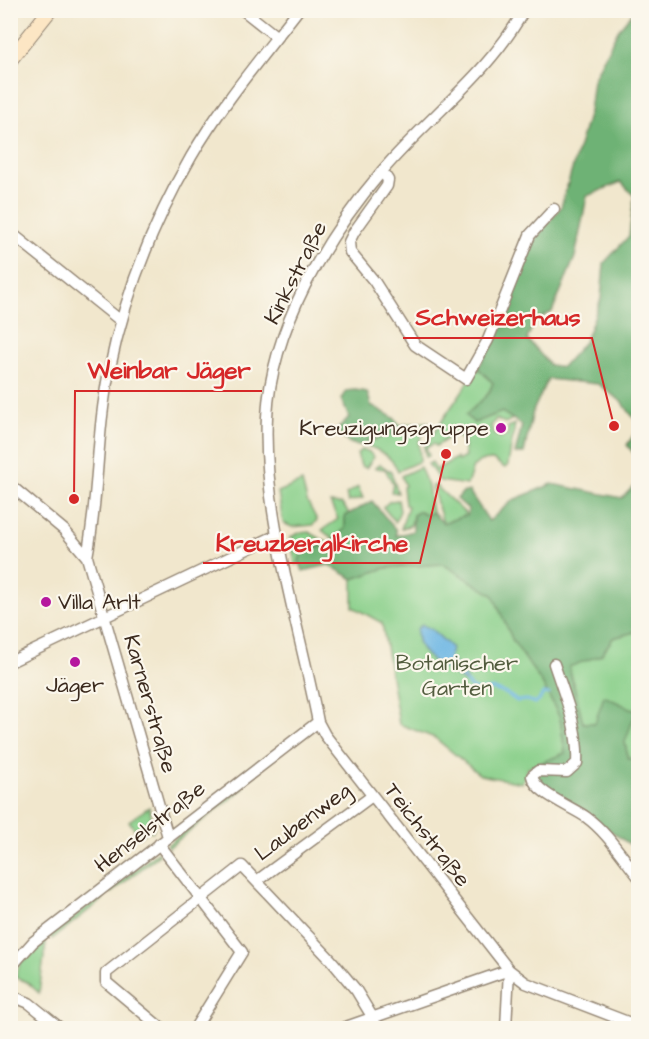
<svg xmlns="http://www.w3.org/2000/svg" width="649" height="1039" font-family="'Architects Daughter',sans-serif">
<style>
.green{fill:#88cf89;stroke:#627c54;stroke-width:1.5}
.forest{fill:#6eb275;stroke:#546e4a;stroke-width:1.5;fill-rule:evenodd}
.water{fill:#6bb5e3;stroke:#537080;stroke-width:1.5}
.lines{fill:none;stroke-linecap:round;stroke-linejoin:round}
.stream{stroke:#6bb5e3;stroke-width:3}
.street-casing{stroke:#968876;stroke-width:13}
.secondary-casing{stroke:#968876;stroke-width:16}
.street{stroke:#fff;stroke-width:10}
.secondary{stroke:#fce6c4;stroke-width:14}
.poi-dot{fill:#b5179e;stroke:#fbf7ec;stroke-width:2}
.labels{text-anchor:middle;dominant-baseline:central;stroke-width:4.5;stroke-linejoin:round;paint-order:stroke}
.street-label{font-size:22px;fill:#3b2a1e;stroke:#fbf7ec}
.poi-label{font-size:22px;fill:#3b2a1e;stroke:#fbf7ec;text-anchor:end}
.park-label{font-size:22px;fill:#525c3e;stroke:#fbf7ec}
.leader{fill:none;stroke:#d62828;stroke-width:2}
.callout-dot{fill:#d62828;stroke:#fbf7ec;stroke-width:2}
.callout-label{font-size:24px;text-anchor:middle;font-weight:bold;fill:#d62828;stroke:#fbf7ec;stroke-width:4.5;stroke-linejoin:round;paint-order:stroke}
</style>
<rect width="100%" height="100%" fill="#fbf7ec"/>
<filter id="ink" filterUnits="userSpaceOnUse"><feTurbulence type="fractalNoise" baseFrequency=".0167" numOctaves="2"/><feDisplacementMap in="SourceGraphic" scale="12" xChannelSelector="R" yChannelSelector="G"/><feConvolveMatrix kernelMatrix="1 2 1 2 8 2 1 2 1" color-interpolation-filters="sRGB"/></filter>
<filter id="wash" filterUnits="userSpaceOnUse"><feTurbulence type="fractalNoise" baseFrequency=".008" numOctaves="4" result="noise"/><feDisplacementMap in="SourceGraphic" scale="24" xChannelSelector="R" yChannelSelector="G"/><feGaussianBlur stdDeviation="1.35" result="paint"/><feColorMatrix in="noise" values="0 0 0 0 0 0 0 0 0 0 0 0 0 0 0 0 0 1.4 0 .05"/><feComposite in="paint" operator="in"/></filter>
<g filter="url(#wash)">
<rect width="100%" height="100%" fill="#f1e7cd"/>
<path class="green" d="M478 368 493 383 474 423 502 412 513 419 505 423 496 419 491 426 495 435 502 438 508 434V427L515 424 508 465 505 468 493 460 480 461 473 467 467 485 440 481 428 464 432 462 436 470 456 458 458 461 465 457 463 441 455 434 436 446 433 444 426 448 429 456 426 457 424 447Z
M429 422 419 442 420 461 398 471C392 456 378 449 364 445 376 436 390 438 403 429L401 425Z
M361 450 368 451 374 457 366 468 361 466 357 454Z
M380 464 391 472 398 493 391 492 393 484 385 469 375 468Z
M420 467 428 486 432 512 427 515 420 511 413 515 411 525 401 529 408 506 405 505 403 487 405 486 401 476Z
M302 482 307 501 317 520 313 525 292 527 283 523 278 492Z
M435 485 467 515 443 523 432 486Z
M358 487 363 498 348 502 346 494Z
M398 500 400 511 395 522 383 507 390 501Z
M330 503 342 504 349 513 345 516V528L335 541 322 530 338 519Z
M309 532 330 544 304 548 300 563 295 565 291 537 299 533Z
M443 564 494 595 513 641 542 683 560 718 565 753 528 768 522 783 480 775 435 738 399 724 382 623 353 607V579L385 568Z
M638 631V758L628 759 625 742 595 723H583L569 666 601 655 613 638Z
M242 786 244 788 168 848 167 845Z
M149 807 154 827 152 832 149 830 140 837 129 821Z
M158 852 160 854 111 893 109 890Z
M101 896 103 899 52 939 50 936Z
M44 941 46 943 39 993 27 982 15 977 22 959 25 960 41 947 40 944Z"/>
<path class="forest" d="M634 11H638V424L622 402 598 384 548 379 533 411 524 453 515 454 522 425 502 412 474 423 466 415 489 393 493 383 478 368 488 351 524 268 530 246 561 207 589 112 593 80 618 30ZM621 182 634 196 629 236 604 263 601 299 585 341 562 367 550 365 527 339 535 321 552 312 575 257 587 196Z
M355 390 367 392 371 405 394 418 403 429C390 437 382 435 371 439 369 440 366 444 363 445 352 446 342 441 338 429L349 417 341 399 346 391Z
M638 428V459L627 445Z
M638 482V631L613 638 601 655 569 667 583 723H595L604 696 636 711 625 742 628 759 638 758V850L534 778 545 761 565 753 560 718 542 683 513 641 493 595 443 564 385 568 353 579 329 565 303 571 299 560 304 548 328 546 345 528V516L372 501 396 530V536L413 531V515L420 511 427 515 432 512 443 523 467 515 468 509 457 499 462 493 469 491 489 521 513 500 552 484 622 498Z"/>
<path class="water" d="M422 625 431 629 452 648 449 657 466 679 465 683C447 665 415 661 417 629Z"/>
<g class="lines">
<path class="stream" d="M466 682C474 693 482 691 493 689L507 694 517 701 527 700 535 703 539 701 543 693 549 694"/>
</g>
</g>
<g filter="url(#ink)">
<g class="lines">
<defs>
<path id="street" d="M243 10 277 37
M524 10C490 73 429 116 383 170 326 237 271 328 267 417 262 512 300 628 318 722L325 735 509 970 526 983 638 1026
M382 171 388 180 387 186 354 232 349 242 350 252 374 281 415 345 466 379 488 340 530 235 554 209
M10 232 121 321
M10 485 64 530 87 557
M10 662 277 535
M554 664C565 697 579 729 577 763L567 772 538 771 532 776C535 793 572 807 586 817 608 833 622 857 638 876
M168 837 87 557C99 496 96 433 109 372 124 298 153 223 191 157 221 105 261 58 298 10
M159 844 242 952 195 1028
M258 880 372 796
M10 968 33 942 318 722
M10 995 29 1003 60 1028
M161 1028 106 982V973L242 866 331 960 356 990 379 1028
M343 1028 509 970
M506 1028 509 970"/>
<path id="secondary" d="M10 60 50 10"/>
</defs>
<use href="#street" class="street-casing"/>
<use href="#secondary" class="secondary-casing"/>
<use href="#street" class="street"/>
<use href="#secondary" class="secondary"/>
</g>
</g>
<g class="poi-dot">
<circle cx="501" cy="428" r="6"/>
<circle cx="46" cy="602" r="6"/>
<circle cx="75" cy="662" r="6"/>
</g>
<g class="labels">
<g class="street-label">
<text transform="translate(296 273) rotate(-63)">Kinkstraße</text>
<text transform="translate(150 704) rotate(74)">Karnerstraße</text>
<text transform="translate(303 822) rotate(-37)">Laubenweg</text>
<text transform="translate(150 827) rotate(-38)">Henselstraße</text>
<text transform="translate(427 835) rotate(52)">Teichstraße</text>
</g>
<g class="poi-label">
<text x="489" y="428">Kreuzigungsgruppe</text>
<text x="58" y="602" text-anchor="start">Villa Arlt</text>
<text x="75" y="685" text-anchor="middle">Jäger</text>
</g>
<g class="park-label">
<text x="457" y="663">Botanischer<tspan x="457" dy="25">Garten</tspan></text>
</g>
</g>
<path class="leader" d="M614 426L592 338H403M74 499L75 391H262M446 454L420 563H203"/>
<g class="callout-dot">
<circle cx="614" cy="426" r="6"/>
<circle cx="74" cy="499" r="6"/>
<circle cx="446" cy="454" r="6"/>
</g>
<g class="callout-label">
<text x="498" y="325">Schweizerhaus</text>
<text x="169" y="378">Weinbar Jäger</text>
<text x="312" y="551">Kreuzberglkirche</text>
</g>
<rect width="649" height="1039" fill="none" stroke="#fbf7ec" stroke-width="36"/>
</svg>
